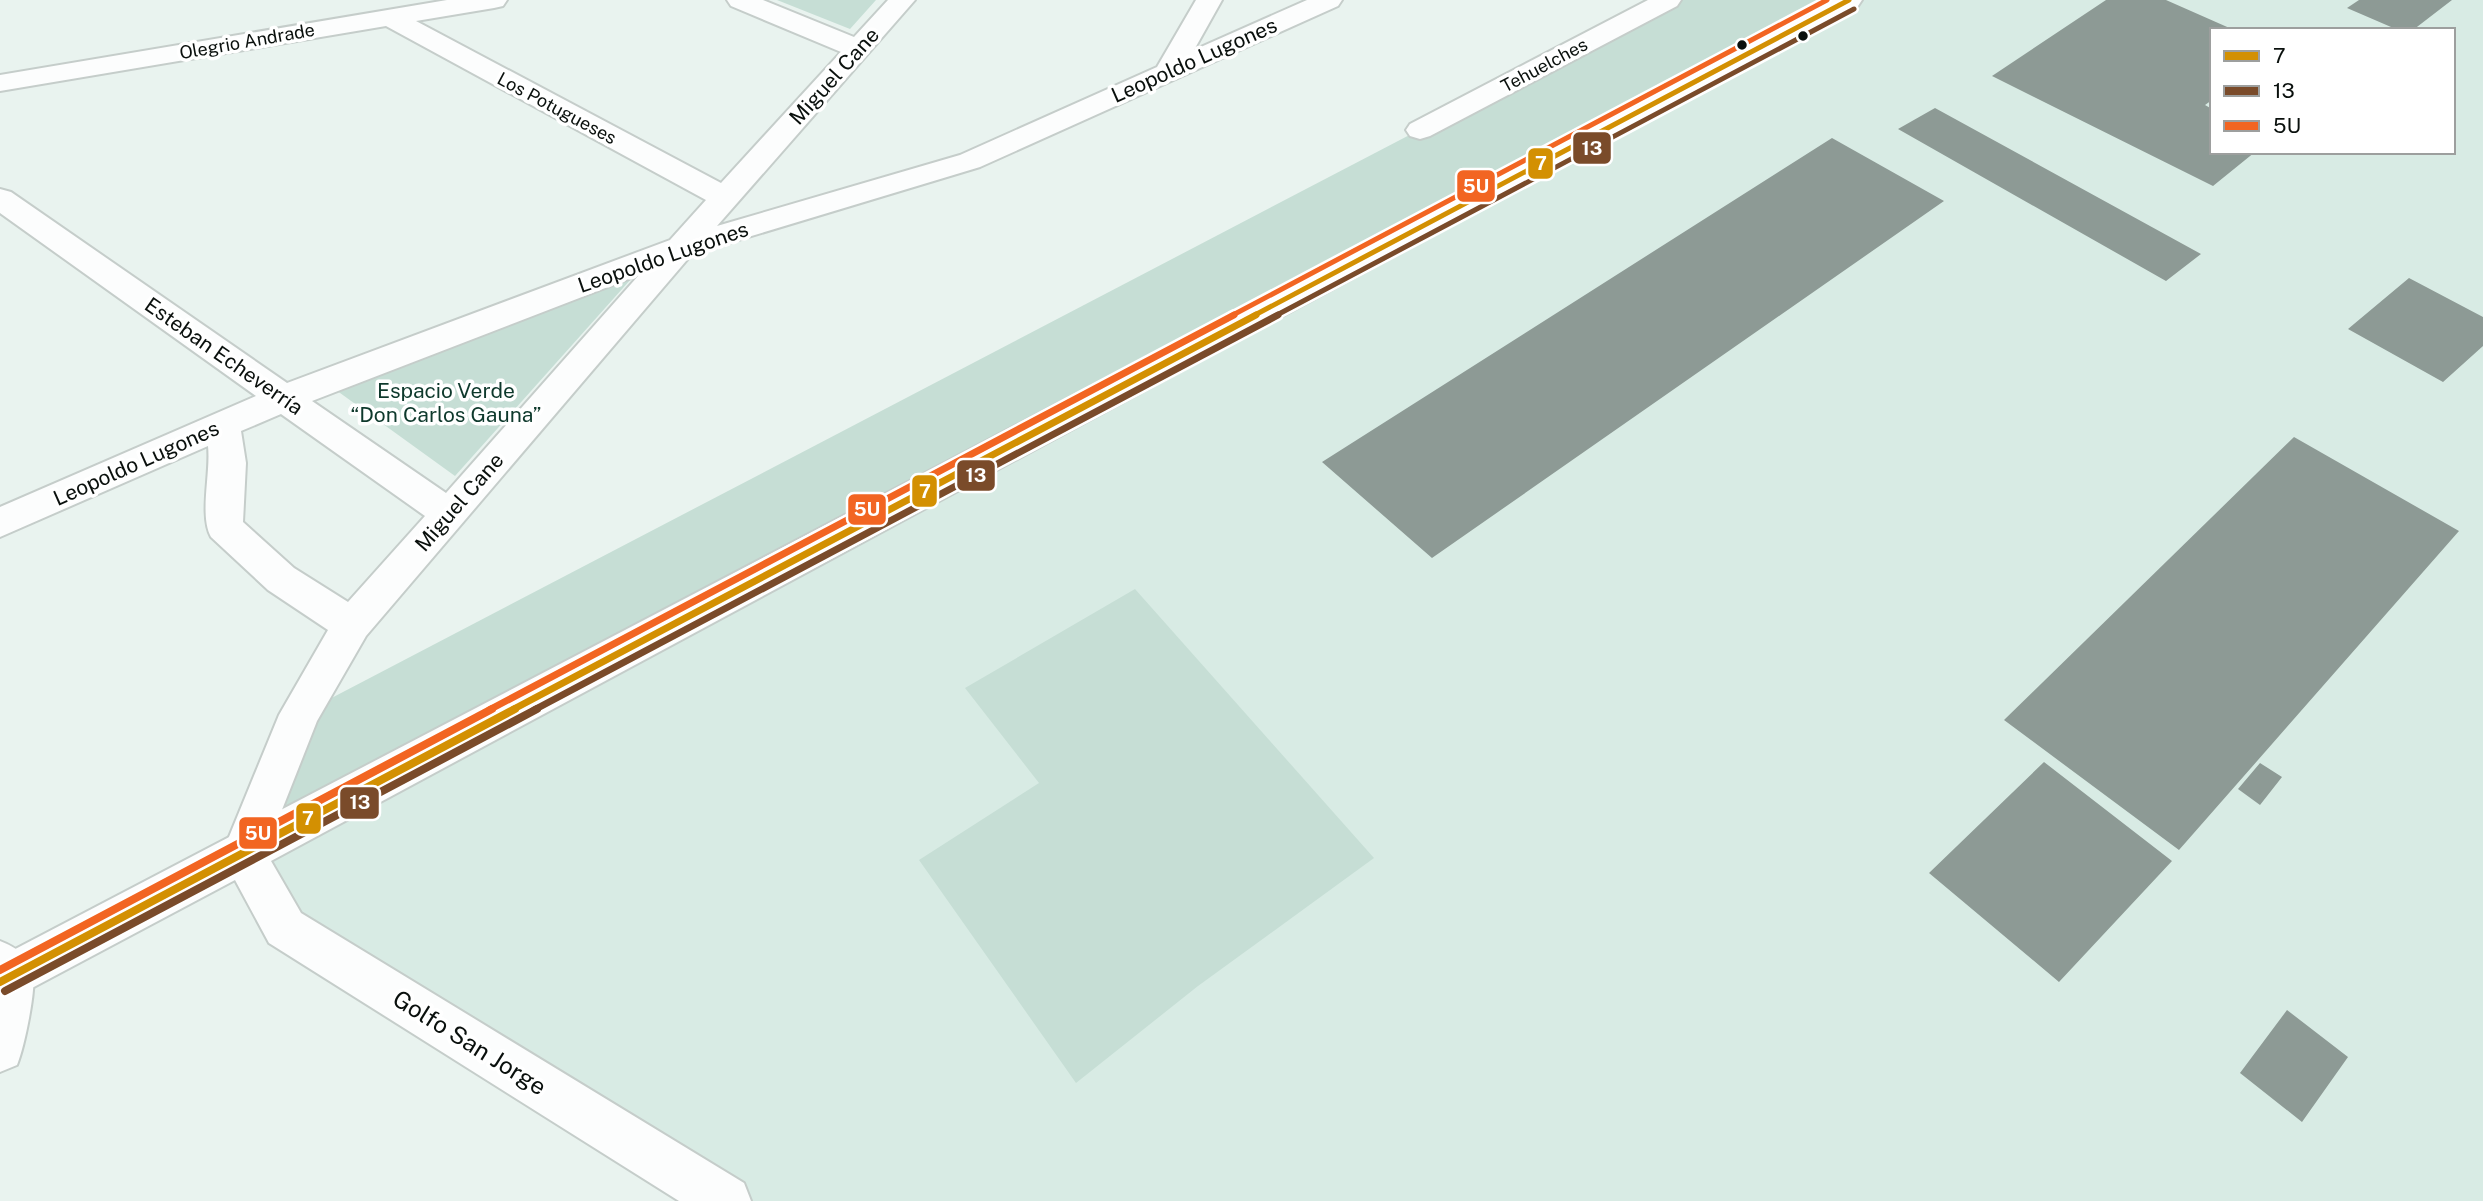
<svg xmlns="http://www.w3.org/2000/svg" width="2483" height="1201" font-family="'Public Sans',sans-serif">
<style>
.built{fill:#d8ebe4;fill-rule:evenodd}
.green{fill:#c6ded5}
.building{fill:#8d9a95}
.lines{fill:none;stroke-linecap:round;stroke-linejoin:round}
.minor-casing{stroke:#c5cdca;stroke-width:4}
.major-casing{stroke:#c5cdca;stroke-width:4}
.minor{fill:#fcfdfd;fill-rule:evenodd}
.major{fill:#fcfdfd;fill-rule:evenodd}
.bus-1-far2-casing{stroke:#fff;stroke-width:10}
.bus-1-far1-casing{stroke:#fff;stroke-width:12}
.bus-1-casing{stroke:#fff;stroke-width:13}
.bus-2-far2-casing{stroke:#fff;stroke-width:10}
.bus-2-far1-casing{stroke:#fff;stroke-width:12}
.bus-2-casing{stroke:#fff;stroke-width:13}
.bus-3-far2-casing{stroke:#fff;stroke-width:10}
.bus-3-far1-casing{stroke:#fff;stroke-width:12}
.bus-3-casing{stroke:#fff;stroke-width:13}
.bus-1-far2{stroke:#d39002;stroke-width:5}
.bus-1-far1{stroke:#d39002;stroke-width:7}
.bus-1{stroke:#d39002;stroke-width:8}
.bus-2-far2{stroke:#7a4b2a;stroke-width:5}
.bus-2-far1{stroke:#7a4b2a;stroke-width:7}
.bus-2{stroke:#7a4b2a;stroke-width:8}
.bus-3-far2{stroke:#f26522;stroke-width:5}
.bus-3-far1{stroke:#f26522;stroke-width:7}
.bus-3{stroke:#f26522;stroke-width:8}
.bus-dot{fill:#0a100d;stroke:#fff;stroke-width:2.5}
.labels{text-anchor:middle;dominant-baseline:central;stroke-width:7;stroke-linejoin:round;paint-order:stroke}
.far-street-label{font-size:18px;fill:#0a100d;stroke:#fff}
.street-label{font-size:21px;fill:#0a100d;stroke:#fff}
.park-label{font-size:21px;fill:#0e392c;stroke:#fff}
.near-street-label{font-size:24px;fill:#0a100d;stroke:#fff}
.line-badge{stroke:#fff;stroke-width:2.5}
.badge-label{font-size:19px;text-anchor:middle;font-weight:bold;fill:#fff}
</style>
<rect width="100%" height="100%" fill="#e9f3ef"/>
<path class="built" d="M1849 0H2483V1201H726L285 928 244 854ZM2212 30H2453V152H2212Z"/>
<path class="green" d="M777 0H876L850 29Z
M1668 0H1849L244 854 299 715Z
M631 279 455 476 329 385Z
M1135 589 1374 858 1198 986 1076 1083 919 860 1039 783 965 688Z"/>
<path class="building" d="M2106 0H2166L2234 30H2212V100L2205 105 2212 109V152H2255L2213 186 1992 76Z
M2359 0H2452L2413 30H2398L2347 8Z
M1935 108 2201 254 2166 281 1898 129Z
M1832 138 1944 201 1432 558 1322 462Z
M2409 278 2483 317V346L2443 382 2348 329Z
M2294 437 2459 531 2179 850 2004 720Z
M2044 762 2172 861 2059 982 1929 873Z
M2260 763 2282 777 2260 805 2238 789Z
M2287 1010 2348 1057 2302 1122 2240 1073Z"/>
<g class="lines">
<defs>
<path id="minor" d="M447 0H507L503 6 494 8 416 21 721 183 841 52 731 6 727 0H763L854 37 888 0H915L717 226 960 155 1157 67 1196 0H1222L1194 50 1307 0H1342L1338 6 980 167 692 254 366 636 317 721 259 868 244 874 229 868 222 854 279 715 328 630 268 590 211 537C199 515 211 473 208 446L0 537V507L256 396 0 213V189L11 192 287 383 670 240 706 200 386 26 0 91V75ZM639 275 446 493 312 401ZM281 414 425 516 348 602 294 568 243 522 246 463 241 431Z
M1648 0H1681L1677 6 1430 136 1420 139 1410 136 1406 130 1410 124Z
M0 941C16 947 29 956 33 974 36 991 24 1048 17 1065L0 1072Z"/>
<path id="major" d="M1829 0H1862L1858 6 271 861 301 913 744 1183 751 1201H679L269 943 235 880 0 1005V957Z"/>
</defs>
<use href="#minor" class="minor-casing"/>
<use href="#major" class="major-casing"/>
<use href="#minor" class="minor"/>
<use href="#major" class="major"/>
<defs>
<path id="bus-1-far2" d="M1253 316 1849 0"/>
<path id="bus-1-far1" d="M512 710 1256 315"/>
<path id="bus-1" d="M0 982 515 709"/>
<path id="bus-2-far2" d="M1275 316 1854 9"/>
<path id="bus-2-far1" d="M534 710 1278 315"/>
<path id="bus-2" d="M5 991 537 709"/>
<path id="bus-3-far2" d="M1231 316 1827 0"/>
<path id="bus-3-far1" d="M489 710 1234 315"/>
<path id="bus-3" d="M0 970 492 709"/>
</defs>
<use href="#bus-1-far2" class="bus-1-far2-casing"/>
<use href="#bus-1-far1" class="bus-1-far1-casing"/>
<use href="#bus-1" class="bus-1-casing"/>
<use href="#bus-2-far2" class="bus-2-far2-casing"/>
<use href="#bus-2-far1" class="bus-2-far1-casing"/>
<use href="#bus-2" class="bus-2-casing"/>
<use href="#bus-3-far2" class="bus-3-far2-casing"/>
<use href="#bus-3-far1" class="bus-3-far1-casing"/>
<use href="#bus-3" class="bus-3-casing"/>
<use href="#bus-1-far2" class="bus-1-far2"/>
<use href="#bus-1-far1" class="bus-1-far1"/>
<use href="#bus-1" class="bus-1"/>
<use href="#bus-2-far2" class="bus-2-far2"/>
<use href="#bus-2-far1" class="bus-2-far1"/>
<use href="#bus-2" class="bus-2"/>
<use href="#bus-3-far2" class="bus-3-far2"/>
<use href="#bus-3-far1" class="bus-3-far1"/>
<use href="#bus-3" class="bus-3"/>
</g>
<g class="bus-dot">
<circle cx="1803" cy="36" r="6"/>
<circle cx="1742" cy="45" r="6"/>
</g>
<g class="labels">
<g class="far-street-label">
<text transform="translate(247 41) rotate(-10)">Olegrio Andrade</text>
<text transform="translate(1544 65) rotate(-28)">Tehuelches</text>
<text transform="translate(557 108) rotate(28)">Los Potugueses</text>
</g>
<g class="street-label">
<text transform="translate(1194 60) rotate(-24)">Leopoldo Lugones</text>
<text transform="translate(834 76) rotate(-48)">Miguel Cane</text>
<text transform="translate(663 257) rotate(-19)">Leopoldo Lugones</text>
<text transform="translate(224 356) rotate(35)">Esteban Echeverría</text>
<text transform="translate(136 463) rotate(-24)">Leopoldo Lugones</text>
<text transform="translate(459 502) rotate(-49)">Miguel Cane</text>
</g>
<g class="park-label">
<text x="446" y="390">Espacio Verde<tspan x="446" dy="24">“Don Carlos Gauna”</tspan></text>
</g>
<g class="near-street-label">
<text transform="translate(470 1042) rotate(32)">Golfo San Jorge</text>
</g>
</g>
<g class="line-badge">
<rect x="1572" y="131" width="40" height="34" rx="7" fill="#7a4b2a"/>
<rect x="1527" y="147" width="27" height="33" rx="7" fill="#d39002"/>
<rect x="1456" y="169" width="40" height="34" rx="7" fill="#f26522"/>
<rect x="956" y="459" width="40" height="33" rx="7" fill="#7a4b2a"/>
<rect x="911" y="474" width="27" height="34" rx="7" fill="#d39002"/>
<rect x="847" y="493" width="40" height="33" rx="7" fill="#f26522"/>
<rect x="339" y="786" width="41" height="34" rx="7" fill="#7a4b2a"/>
<rect x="295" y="802" width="27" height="33" rx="7" fill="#d39002"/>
<rect x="238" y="816" width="40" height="34" rx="7" fill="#f26522"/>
</g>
<g class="badge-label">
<text x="1592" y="155">13</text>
<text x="1541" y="170">7</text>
<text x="1476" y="193">5U</text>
<text x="976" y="482">13</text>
<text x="925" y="498">7</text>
<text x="867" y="516">5U</text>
<text x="360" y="809">13</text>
<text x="308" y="825">7</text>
<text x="258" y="840">5U</text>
</g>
<rect x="2210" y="28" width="245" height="126" fill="#ffffff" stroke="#9d9f9e" stroke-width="2"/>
<rect x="2224" y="51" width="35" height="10" fill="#d39002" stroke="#9d9f9e" stroke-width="2"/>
<text x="2273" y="63" font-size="21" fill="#0a100d">7</text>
<rect x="2224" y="86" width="35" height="10" fill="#7a4b2a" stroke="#9d9f9e" stroke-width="2"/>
<text x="2273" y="98" font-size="21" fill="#0a100d">13</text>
<rect x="2224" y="121" width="35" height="10" fill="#f26522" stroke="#9d9f9e" stroke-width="2"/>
<text x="2273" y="133" font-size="21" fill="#0a100d">5U</text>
</svg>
